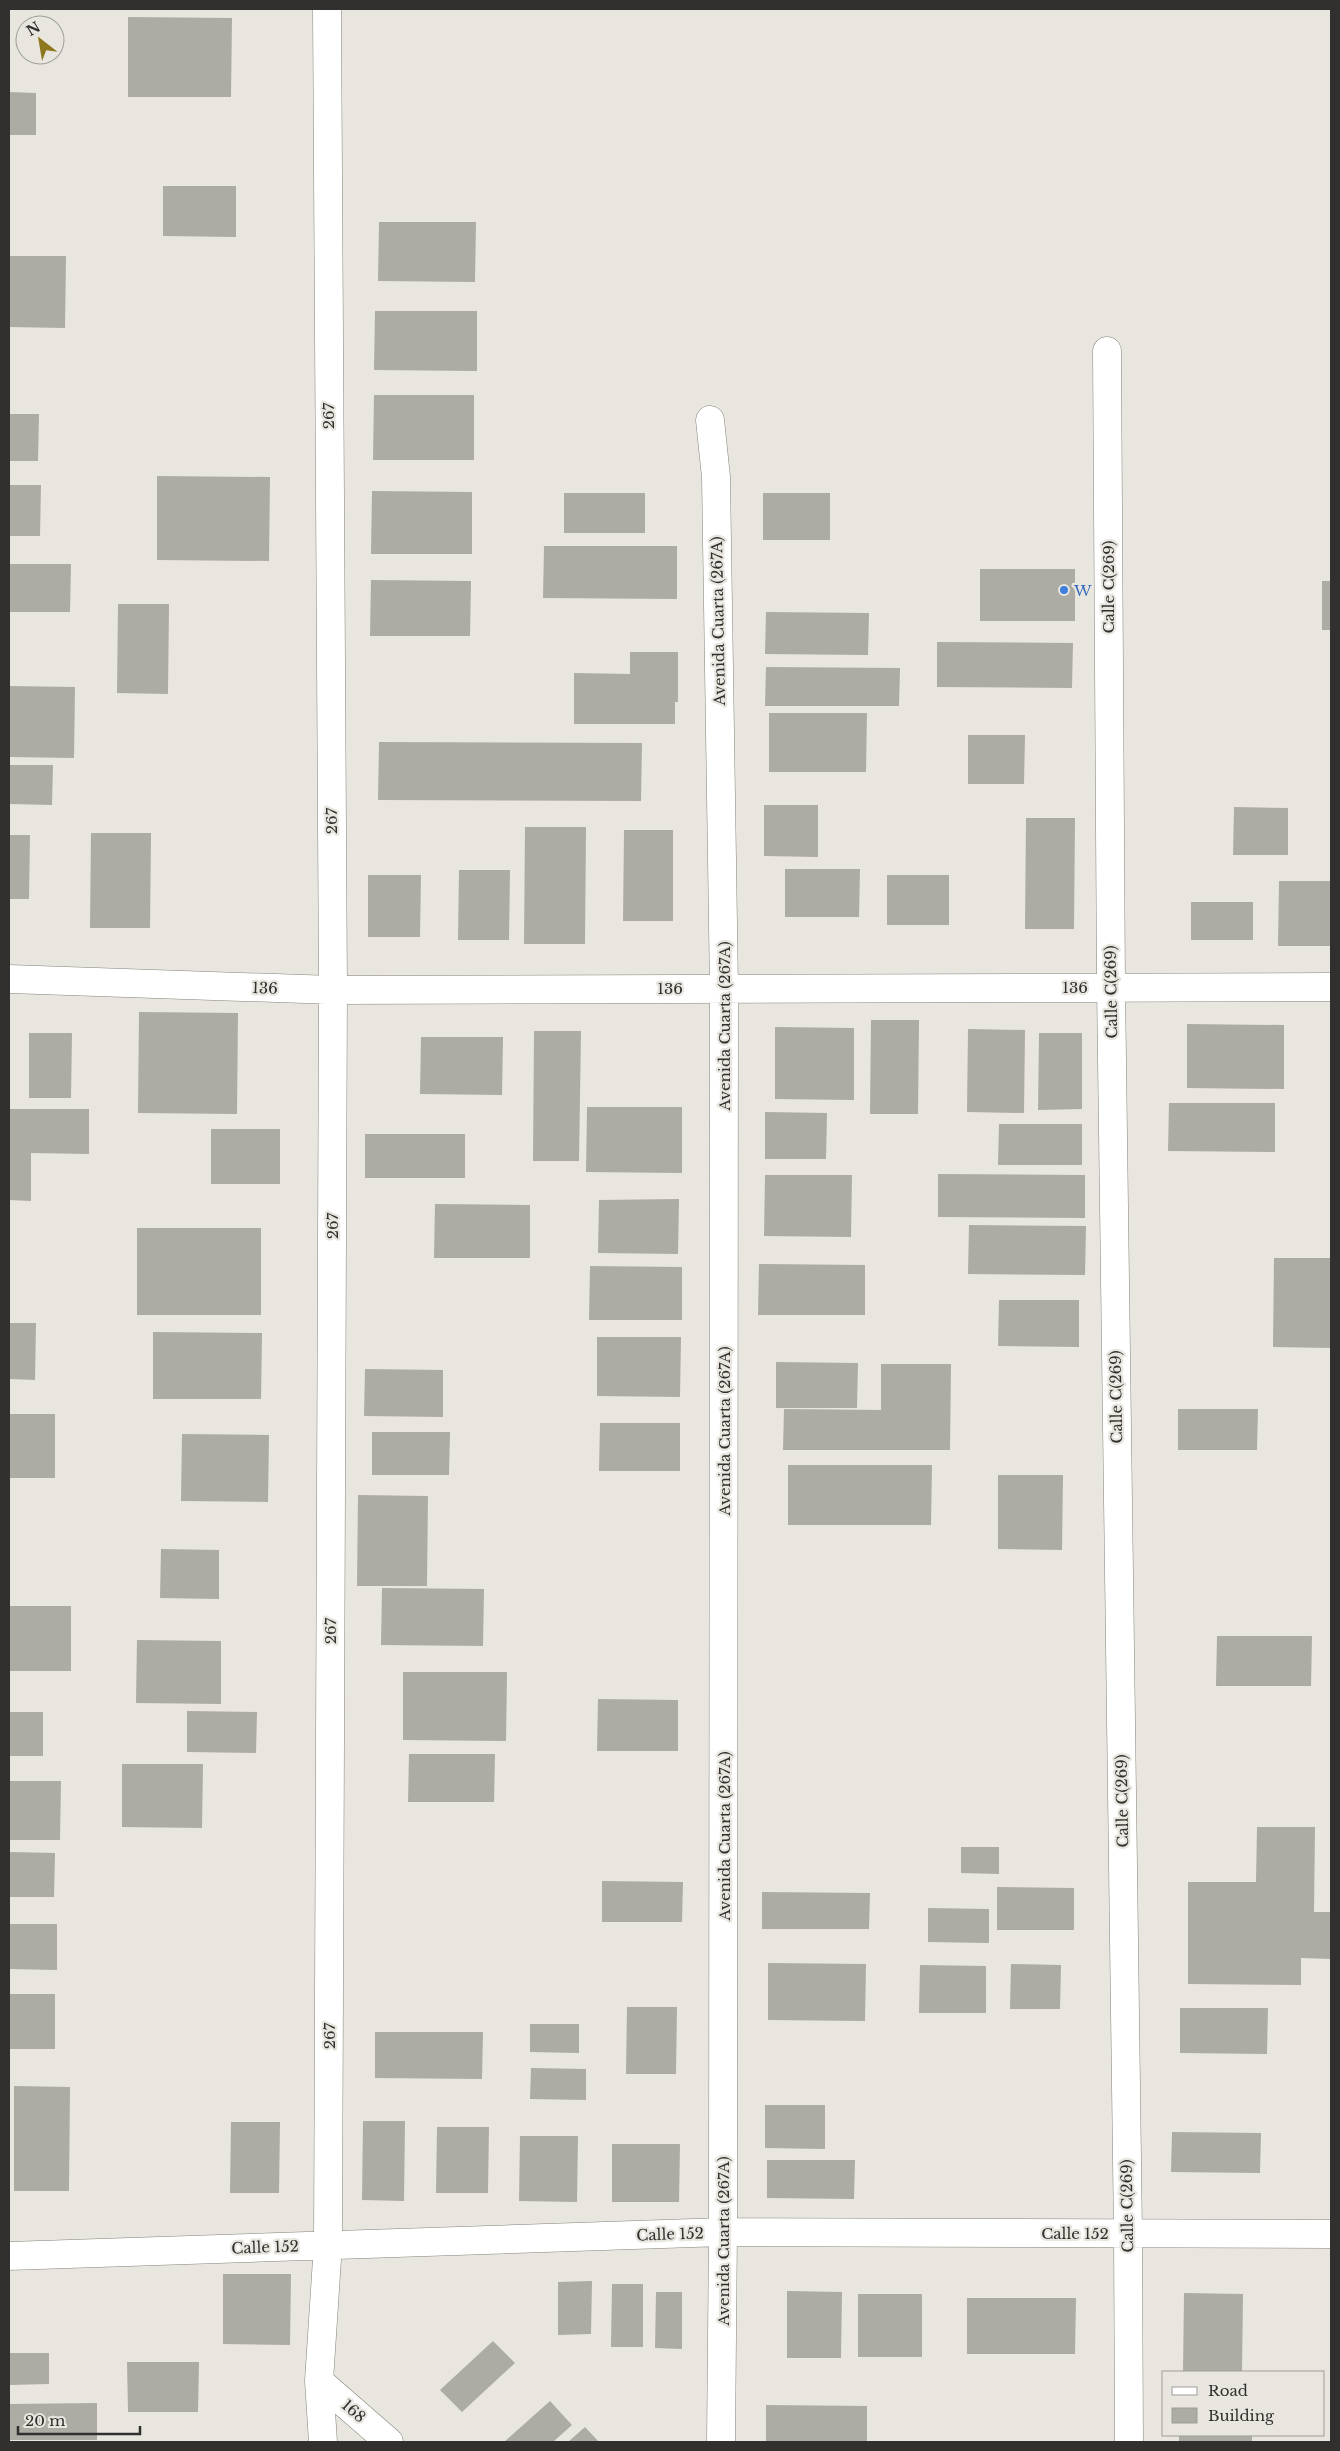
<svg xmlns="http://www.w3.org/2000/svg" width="1340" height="2451" font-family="'Libre Baskerville',serif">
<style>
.building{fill:#acaba4}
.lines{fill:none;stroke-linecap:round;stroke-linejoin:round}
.street-casing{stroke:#84837c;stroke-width:29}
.street{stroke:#fff;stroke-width:28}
.shop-dot{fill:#3f7fe0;stroke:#e8e6df;stroke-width:2}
.labels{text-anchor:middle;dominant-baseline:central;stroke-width:4.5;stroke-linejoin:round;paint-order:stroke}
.street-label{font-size:15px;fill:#31302e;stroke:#e8e6df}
.shop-label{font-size:15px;fill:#366cbe;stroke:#e8e6df;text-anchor:start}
</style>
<rect width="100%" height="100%" fill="#e8e6df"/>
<path class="building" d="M128 17 232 18 231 97H128Z
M9 92 36 93V135H9Z
M163 186H236V237L163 236Z
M379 222H476L475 282 378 281Z
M9 256H66L65 328 9 327Z
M375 311H477V371L374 370Z
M374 395H474V460H373Z
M9 414H39L38 461H9Z
M157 476 270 477 269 561 157 560Z
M9 485H41L40 536H9Z
M372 491 472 492V554H371Z
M564 493H645V533H564Z
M763 493H830V540H763Z
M544 546H677V599L543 598Z
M9 564H71L70 612H9Z
M980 569H1075V621H980Z
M371 580 471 581 470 636H370Z
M1322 581H1331V630H1322Z
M118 604H169L168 694 117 693Z
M766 612 869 613 868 655 765 654Z
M937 642 1073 643 1072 688 937 687Z
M630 652H678V702H675V724H574V673L630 674Z
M766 667 900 668 899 706H765Z
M9 686 75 687 74 758 9 757Z
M769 713H867L866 772H769Z
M968 735H1025L1024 784H968Z
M379 742 642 743 641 801 378 800Z
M9 765H53L52 805 9 804Z
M764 805H818V857L764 856Z
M1234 807 1288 808V855H1233Z
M1026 818H1075L1074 929H1025Z
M525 827H586L585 944H524Z
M624 830H673V921H623Z
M91 833H151L150 928H90Z
M9 835H30L29 899H9Z
M785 869H860L859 917H785Z
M459 870H510L509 940H458Z
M368 875H421L420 937H368Z
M887 875H949V925H887Z
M1279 881H1331V946H1278Z
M1191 902H1253V940H1191Z
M139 1012 238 1013 237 1114 138 1113Z
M871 1020H919L918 1114H870Z
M1187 1024 1284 1025V1089L1187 1088Z
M775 1027 854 1028V1100L775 1099Z
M968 1029 1025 1030 1024 1113 967 1112Z
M534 1031H581L579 1161H533Z
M29 1033H72L71 1098H29Z
M1039 1033H1082V1109L1038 1110Z
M421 1037H503L502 1095 420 1094Z
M1169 1103H1275V1152L1168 1151Z
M587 1107H682V1173L586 1172Z
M9 1109H89V1154L31 1153V1201L9 1200Z
M765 1112 827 1113 826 1159H765Z
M999 1124H1082V1165H998Z
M211 1129H280V1184H211Z
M365 1134H465V1178H365Z
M938 1174 1085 1175V1218L938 1217Z
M765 1175H852L851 1237 764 1236Z
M679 1199 678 1254 598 1253 599 1200Z
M435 1204 530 1205V1258H434Z
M969 1225 1086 1226 1085 1275 968 1274Z
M137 1228H261V1315H137Z
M1274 1258H1331V1348L1273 1347Z
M759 1264 865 1265V1315H758Z
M590 1266 682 1267V1320H589Z
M999 1300H1079V1347L998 1346Z
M9 1323H36L35 1380 9 1379Z
M153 1332 262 1333 261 1399H153Z
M597 1337H681L680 1397 597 1396Z
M776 1362 858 1363 857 1408H776Z
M881 1364H951L950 1450H783L784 1409 881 1410Z
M365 1369 443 1370V1417L364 1416Z
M1178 1409H1258L1257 1450H1178Z
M9 1414H55V1478H9Z
M600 1423H680V1471H599Z
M372 1432H450L449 1475H372Z
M182 1434 269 1435 268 1502 181 1501Z
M788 1465H932L931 1525H788Z
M998 1475H1063L1062 1550 998 1549Z
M358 1495 428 1496 427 1586H357Z
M161 1549 219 1550V1599L160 1598Z
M382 1588 484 1589 483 1646 381 1645Z
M9 1606H71V1671H9Z
M1217 1636H1312L1311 1686H1216Z
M137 1640 221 1641V1704L136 1703Z
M403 1672H507L506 1741 403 1740Z
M598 1699 678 1700V1751H597Z
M187 1711 257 1712 256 1753 187 1752Z
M9 1712H43V1756H9Z
M409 1754H495L494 1802H408Z
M122 1764H203L202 1828 122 1827Z
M9 1781H61L60 1840H9Z
M1257 1827H1315L1314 1912H1331V1959L1301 1958V1985L1188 1984V1882H1256Z
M961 1847H999V1874L961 1873Z
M9 1852 55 1853 54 1897H9Z
M602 1881 683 1882 682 1922H602Z
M997 1887 1074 1888V1930H997Z
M762 1892 870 1893 869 1929H762Z
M928 1908 989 1909V1943L928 1942Z
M9 1924H57V1970L9 1969Z
M768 1963 866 1964 865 2021 768 2020Z
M1011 1964 1061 1965 1060 2009H1010Z
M920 1965 986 1966V2013H919Z
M9 1994H55V2049H9Z
M627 2007H677L676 2074H626Z
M1180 2008H1268L1267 2054 1180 2053Z
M530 2024H579V2053L530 2052Z
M375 2032H483L482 2079 375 2078Z
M531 2068 586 2069V2100L530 2099Z
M14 2086 70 2087 69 2191H14Z
M765 2105H825V2149L765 2148Z
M363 2121H405L404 2201 362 2200Z
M231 2122H280L279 2193H230Z
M437 2127H489L488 2193H436Z
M1172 2132 1261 2133 1260 2173 1171 2172Z
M520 2136H578L577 2202 519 2201Z
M612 2144H680L679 2202H612Z
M767 2160H855L854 2199 767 2198Z
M223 2274H291L290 2345 223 2344Z
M592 2281 591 2334 558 2335V2282Z
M612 2284H643V2347H611Z
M787 2291 842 2292 841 2358H787Z
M656 2292H682V2349L655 2348Z
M1184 2293 1243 2294 1242 2372H1183Z
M858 2294H922V2357H858Z
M967 2298H1076L1075 2354H967Z
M493 2341 515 2363 462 2412 440 2390Z
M9 2353H49V2384L9 2385Z
M127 2362H199L198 2412H128Z
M550 2401 572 2425 553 2442H504Z
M97 2403V2440H9V2404Z
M766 2405 867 2406V2442H766Z
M585 2427 599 2442H568Z
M1179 2435H1252V2442H1179Z"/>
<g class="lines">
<defs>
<path id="street" d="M1107 351 1111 987 1128 2233 1129 2442
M710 420 716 477 724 988 723 2232 721 2442
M9 979 333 990 1331 987
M9 2256 723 2232 1331 2234
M319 2381 389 2442
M323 2442 319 2381 328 2244 333 990 327 9"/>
</defs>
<use href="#street" class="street-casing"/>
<use href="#street" class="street"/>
</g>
<circle class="shop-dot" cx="1064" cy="590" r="5"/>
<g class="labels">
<g class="street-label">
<text transform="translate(328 416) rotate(-90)">267</text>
<text transform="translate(1108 587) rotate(-90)">Calle C(269)</text>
<text transform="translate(718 621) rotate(-91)">Avenida Cuarta (267A)</text>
<text transform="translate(331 821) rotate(-90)">267</text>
<text x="1075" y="987">136</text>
<text transform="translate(265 988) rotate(2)">136</text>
<text x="670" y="988">136</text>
<text transform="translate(1111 992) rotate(-91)">Calle C(269)</text>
<text transform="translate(724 1026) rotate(-90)">Avenida Cuarta (267A)</text>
<text transform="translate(332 1226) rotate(-90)">267</text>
<text transform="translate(1116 1397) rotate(-91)">Calle C(269)</text>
<text transform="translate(724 1431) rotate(-90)">Avenida Cuarta (267A)</text>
<text transform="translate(330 1631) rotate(-90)">267</text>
<text transform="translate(1122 1801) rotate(-91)">Calle C(269)</text>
<text transform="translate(724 1836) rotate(-90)">Avenida Cuarta (267A)</text>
<text transform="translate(329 2036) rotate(-90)">267</text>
<text transform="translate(1127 2206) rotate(-91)">Calle C(269)</text>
<text x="1075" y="2233">Calle 152</text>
<text transform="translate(670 2234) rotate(-2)">Calle 152</text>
<text transform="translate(723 2241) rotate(-90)">Avenida Cuarta (267A)</text>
<text transform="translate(265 2247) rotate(-2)">Calle 152</text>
<text transform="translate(354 2411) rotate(41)">168</text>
</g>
<g class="shop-label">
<text x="1074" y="590">W</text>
</g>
</g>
<rect width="1340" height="2451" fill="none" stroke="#31302e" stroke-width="20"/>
<rect x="1162" y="2371" width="162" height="65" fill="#e8e6df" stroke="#9f9d98"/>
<rect x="1172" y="2387" width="25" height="8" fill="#ffffff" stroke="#9f9d98"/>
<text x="1208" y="2396" font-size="15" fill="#31302e">Road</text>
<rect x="1172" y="2408" width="25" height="15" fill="#acaba4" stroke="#9f9d98"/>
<text x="1208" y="2421" font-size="15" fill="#31302e">Building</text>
<g transform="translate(40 40) rotate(329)"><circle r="24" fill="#e8e6df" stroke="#9f9d98"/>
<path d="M0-4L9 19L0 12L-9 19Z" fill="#8d781d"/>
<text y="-8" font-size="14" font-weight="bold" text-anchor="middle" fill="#31302e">N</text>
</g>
<path d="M18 2426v8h122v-8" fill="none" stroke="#31302e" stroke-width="2.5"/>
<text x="25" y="2426" font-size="15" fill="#31302e" stroke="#e8e6df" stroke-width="4" paint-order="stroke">20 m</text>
</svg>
